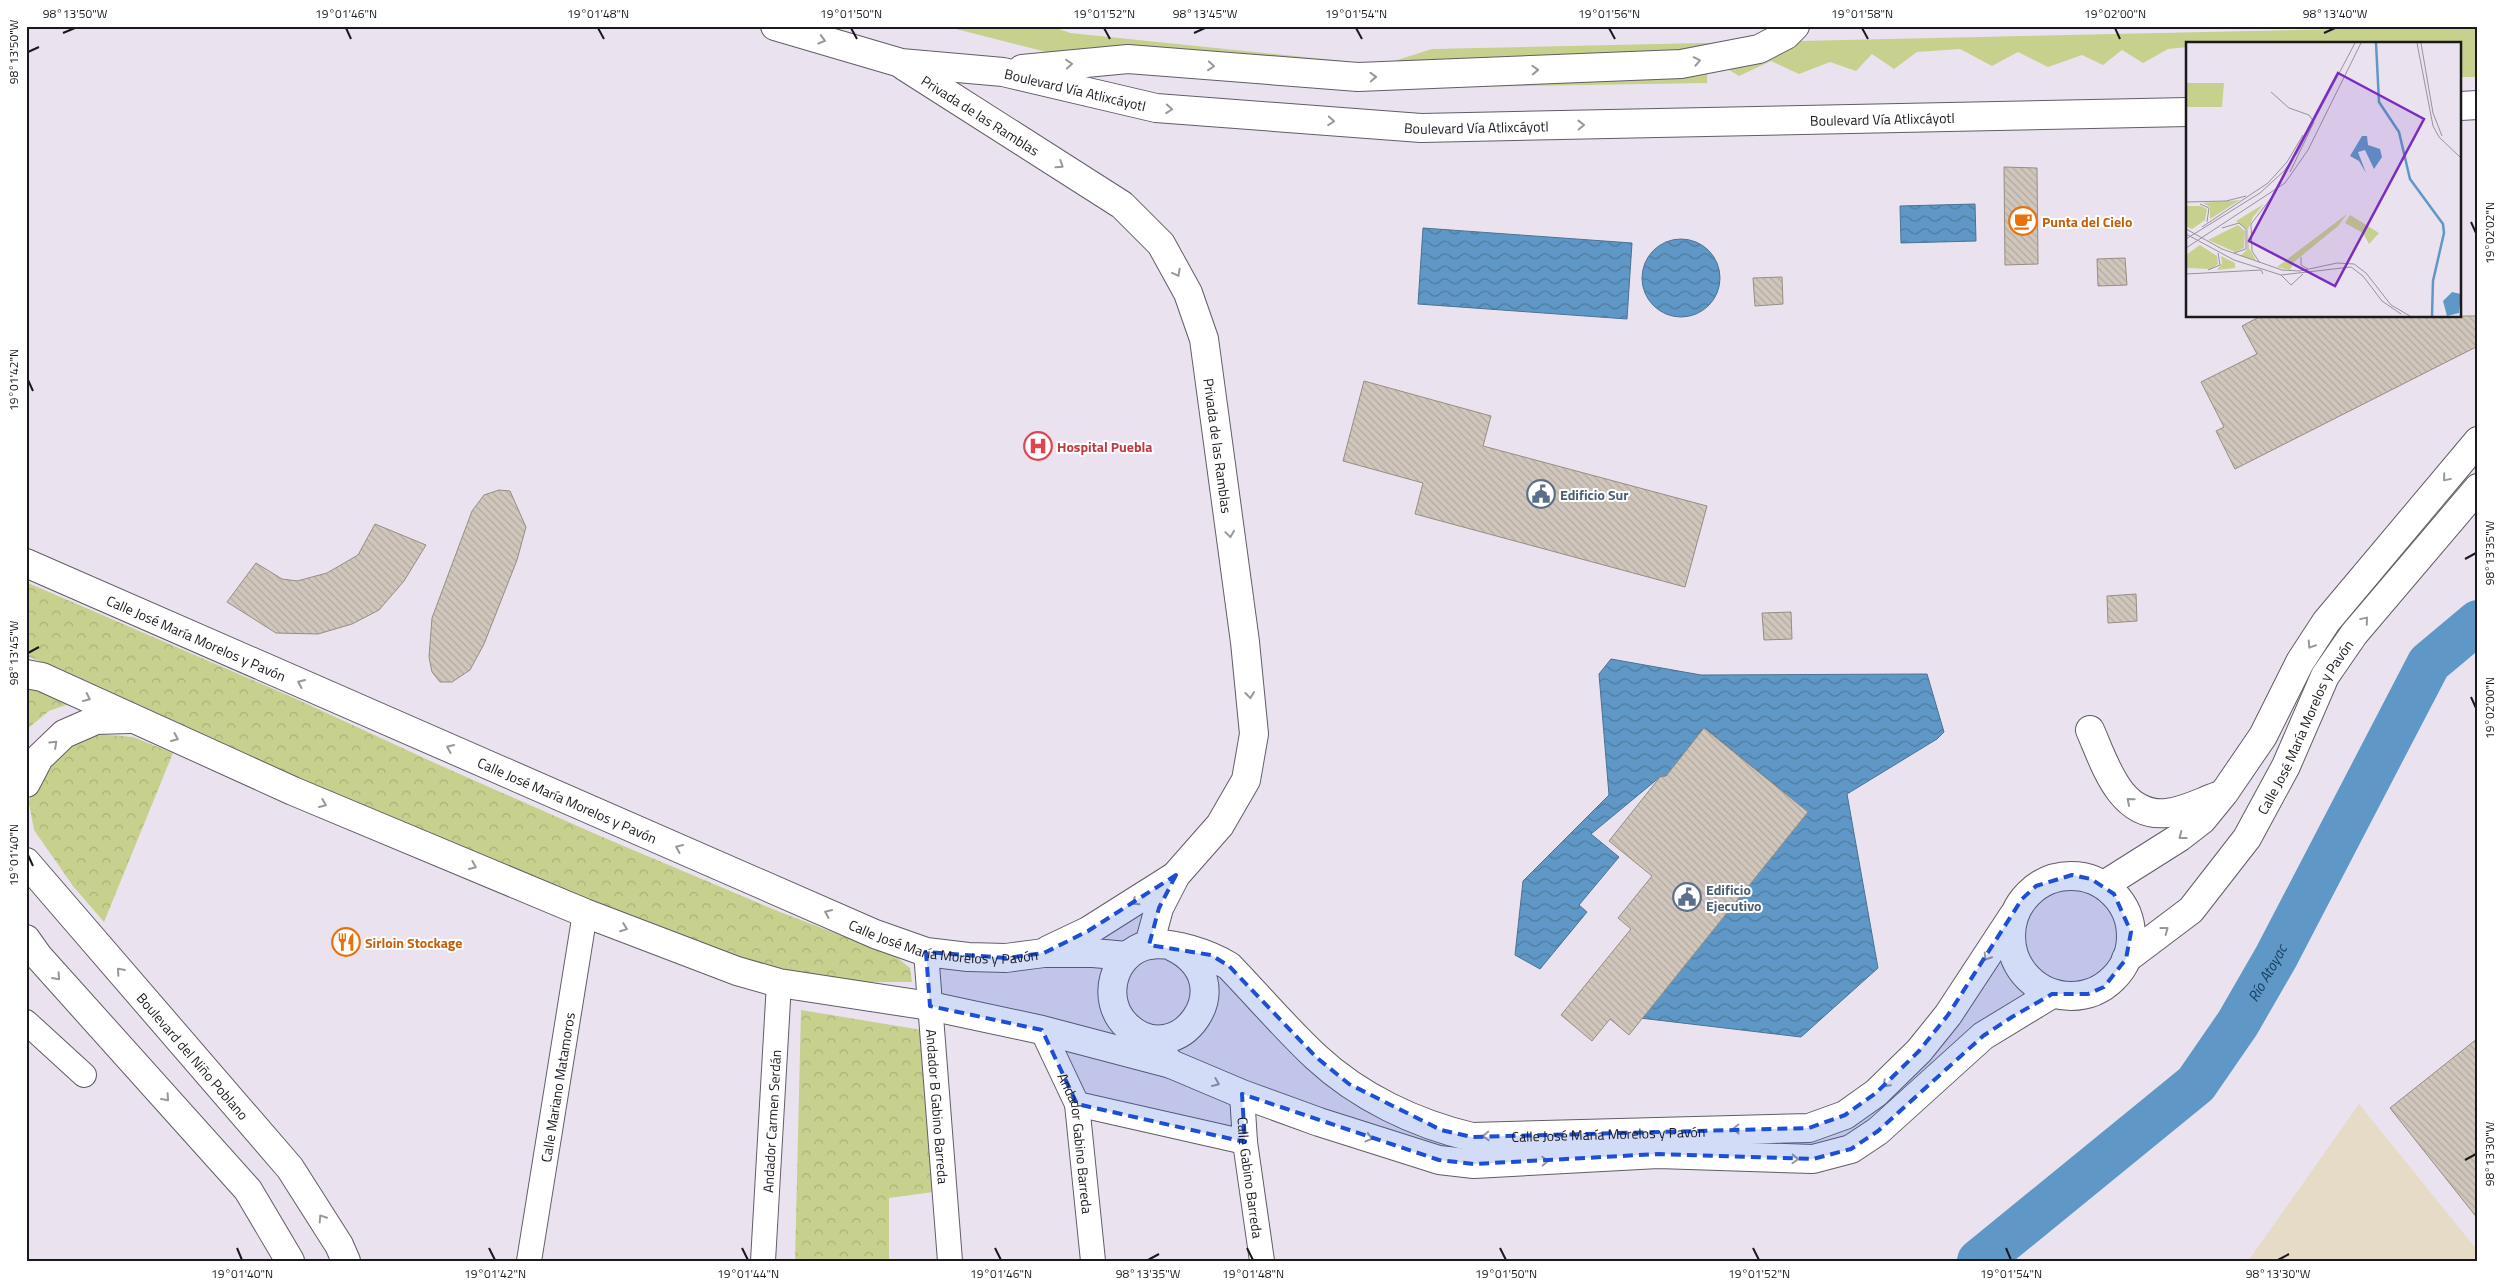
<svg xmlns="http://www.w3.org/2000/svg" width="2504" height="1287" font-family="'Titillium Web',sans-serif">
<style>
.commercial{fill:#e6dbc7}
.grass{fill:#c7d08d}
.park{fill:url(#park-crowns)}
.water{fill:url(#water-waves);stroke:#4b7293}
.lines{fill:none;stroke-linecap:round;stroke-linejoin:round}
.river{stroke:#5f98c6;stroke-width:44}
.building{fill:url(#building-back-hatch);stroke:#968d84}
.street-casing{stroke:#625c66;stroke-width:26}
.secondary-casing{stroke:#625c66;stroke-width:30}
.street{stroke:#fff;stroke-width:24}
.secondary{stroke:#fff;stroke-width:28}
.oneway{stroke:#999899}
.marked{fill:#1d4ed8;fill-opacity:0.2;stroke:#1d4ed8;stroke-width:4;stroke-dasharray:10 6;stroke-linejoin:round}
.ticks{fill:none;stroke:#1c191d;stroke-width:2}
.labels{text-anchor:middle;dominant-baseline:central;stroke-width:4;stroke-linejoin:round;paint-order:stroke}
.street-label{font-size:14px;fill:#1c191d;stroke:#fff}
.food-label{font-size:14px;font-weight:bold;fill:#c56008;stroke:#fff;text-anchor:start}
.health-label{font-size:14px;font-weight:bold;fill:#be3a42;stroke:#fff;text-anchor:start}
.service-label{font-size:14px;font-weight:bold;fill:#4e5e75;stroke:#fff;text-anchor:start}
.water-label{font-size:15px;font-style:italic;fill:#164162;stroke:#fff}
.inset-river{fill:none;stroke:#5f98c6;stroke-width:2.5}
.inset-road{fill:none;stroke:#98929b;stroke-width:1}
.view{fill:#7b2cbf;fill-opacity:0.15;stroke:#7b2cbf;stroke-width:2.5}
.inset-edge{fill:none;stroke:#1c191d;stroke-width:2.5}
.neatline{fill:none;stroke:#1c191d;stroke-width:2}
.ticks-label{font-size:12px;text-anchor:middle;fill:#1c191d}
</style>
<defs>
<pattern id="park-crowns" width="20" height="18" patternUnits="userSpaceOnUse" patternTransform="scale(1.25)"><rect width="20" height="18" fill="#c7d08d"/><path d="M2 6a3 3 0 1 1 6 0M12 15a3 3 0 1 1 6 0" fill="none" stroke="#aab279"/></pattern>
<pattern id="water-waves" width="16" height="10" patternUnits="userSpaceOnUse" patternTransform="scale(1.25)"><rect width="16" height="10" fill="#5f98c6"/><path d="M0 5q4-4 8 0t8 0" fill="none" stroke="#4e7ba0"/></pattern>
<pattern id="building-back-hatch" width="6" height="6" patternUnits="userSpaceOnUse" patternTransform="scale(1.25)"><rect width="6" height="6" fill="#d0c6bc"/><path d="M-1 5l2 2M0 0l6 6M5-1l2 2" fill="none" stroke="#b2aaa1"/></pattern>
</defs>
<rect width="100%" height="100%" fill="#eae3ef"/>
<path class="commercial" d="M2359 1104 2478 1251V1261H2248Z"/>
<path class="grass" d="M944 26H1051L1070 33 1383 65 1385 89 1251 83 1094 64Z
M2478 26V77H2460V44H2188V47L2168 49 2143 63 2122 50 2103 65 2082 55 2048 67 2018 52 1992 66 1960 49 1917 52 1894 69 1872 54 1856 71 1830 62 1799 74 1771 61 1739 76 1708 57 1707 83 1403 88 1394 61 1432 49Z"/>
<path class="park" d="M26 582 292 697 437 764 600 836 780 912 895 956 910 968 912 982H837L787 972 724 954 586 900 321 788 57 667 26 656Z
M26 683 69 704 49 711 26 730Z
M98 734 133 737 173 753 104 922 73 886 34 830 29 803 34 780 72 743Z
M801 1010 922 1030 940 1191 889 1198V1261H795Z"/>
<path class="water" d="M1975 204 1976 241 1901 243 1900 206Z
M1423 228 1632 243 1627 319 1418 304Z
M1642 278a39 39 0 1 1 78 0a39 39 0 1 1-78 0Z
M1611 659 1701 675 1927 674 1944 732 1937 739 1847 794 1878 968 1801 1037 1606 1014 1785 793 1705 728 1666 776 1660 777 1591 834 1619 857 1579 905 1587 912 1540 969 1515 955 1523 881 1609 795 1599 674Z"/>
<g class="lines">
<path class="river" id="s1" d="M1979 1261 2196 1084 2238 1023 2276 957 2429 663 2478 622"/>
</g>
<path class="building" d="M2004 167 2037 168 2038 264 2005 265Z
M2125 258 2127 285 2098 286 2097 259Z
M1782 277 1783 304 1755 306 1753 278Z
M2261 316H2478V346L2235 469 2216 431 2224 427 2201 382 2257 354 2242 326Z
M1364 381 1491 416 1483 446 1707 506 1685 587 1415 514 1423 483 1343 461Z
M499 490 510 491 526 527 517 560 484 644 470 670 452 682H440L432 672 429 657 432 618 472 511 484 495Z
M375 524 426 545 404 581 379 610 352 624 318 634 276 633 227 602 256 563 282 579 297 581 327 573 358 555Z
M2136 594 2137 621 2108 623 2107 596Z
M1791 612 1792 639 1764 640 1762 613Z
M1704 728 1808 812 1629 1035 1610 1019 1592 1041 1561 1015 1631 929 1618 918 1652 876 1609 841 1660 777 1666 776Z
M2478 1038V1219L2390 1108Z"/>
<g class="lines">
<defs>
<g id="street">
<path id="s2" d="M926 952 950 1261"/>
<path d="M26 1022 84 1075"/>
<path id="s3" d="M1042 1030 1077 1104 1093 1261"/>
<path id="s4" d="M1242 1094 1245 1142 1262 1261"/>
<path d="M1077 1104 1245 1142"/>
<path id="s5" d="M529 1261 585 913"/>
<path id="s6" d="M763 1261 779 983"/>
</g>
<g id="secondary">
<path id="s7" d="M775 26 901 63 1003 72 1156 108 1421 128 2188 112"/>
<path id="s8" d="M904 66 1122 205 1161 244 1188 293 1204 339 1245 642 1254 734 1246 780 1220 825 1176 875 1159 908 1149 945"/>
<path d="M1022 69 1128 59 1358 77 1681 64 1759 49 1786 35 1795 26"/>
<path d="M2460 106 2478 105"/>
<path id="s9" d="M26 563 875 934 926 952 968 957 1006 958 1044 953H1093L1127 956"/>
<path d="M26 674 42 677 293 791 585 913 737 971 779 983 930 1006 1042 1030 1171 1064"/>
<path d="M2090 730C2105 764 2120 818 2167 813 2185 811 2201 802 2218 796"/>
<path d="M26 783 39 758 64 734 96 720 129 719"/>
<path id="s10" d="M26 862 290 1168 339 1245 346 1261"/>
<circle cx="2071" cy="936" r="60"/>
<path d="M2104 885 2180 837 2202 820 2224 793 2263 736 2300 662 2326 622 2478 441"/>
<path d="M26 939 38 956 248 1190 290 1261"/>
<path id="s11" d="M1173 947C1245 982 1178 1074 1127 1026 1100 1001 1112 952 1149 945 1172 941 1209 954 1229 966 1258 996 1286 1029 1316 1057 1359 1097 1416 1124 1472 1137L1809 1128 1845 1115 1876 1093 1919 1051 1948 1015 2013 916"/>
<path d="M1048 950 1088 931 1175 876"/>
<path id="s12" d="M2126 959 2191 910 2247 838 2286 766 2325 676 2354 634 2478 488"/>
<path d="M1158 1050 1171 1064 1242 1094 1319 1122 1439 1160 1474 1164 1658 1154 1813 1159 1851 1149 1878 1131 1983 1036 2052 994"/>
</g>
</defs>
<use href="#street" class="street-casing"/>
<use href="#secondary" class="secondary-casing"/>
<use href="#street" class="street"/>
<use href="#secondary" class="secondary"/>
</g>
<defs><path id="oneway-chevron" d="M-2-3.5L2.5 0L-2 3.5" fill="none" stroke-width="1.6" stroke-linecap="round" stroke-linejoin="round" transform="scale(1.25)"/></defs>
<g class="oneway">
<use href="#oneway-chevron" transform="translate(822 40) rotate(16)"/>
<use href="#oneway-chevron" transform="translate(1697 61) rotate(-11)"/>
<use href="#oneway-chevron" transform="translate(1069 64) rotate(-5)"/>
<use href="#oneway-chevron" transform="translate(1211 66) rotate(5)"/>
<use href="#oneway-chevron" transform="translate(1535 70) rotate(-2)"/>
<use href="#oneway-chevron" transform="translate(1373 77) rotate(-2)"/>
<use href="#oneway-chevron" transform="translate(1169 109) rotate(4)"/>
<use href="#oneway-chevron" transform="translate(1331 121) rotate(4)"/>
<use href="#oneway-chevron" transform="translate(1581 125) rotate(-1)"/>
<use href="#oneway-chevron" transform="translate(1060 165) rotate(33)"/>
<use href="#oneway-chevron" transform="translate(1177 273) rotate(61)"/>
<use href="#oneway-chevron" transform="translate(2446 478) rotate(130)"/>
<use href="#oneway-chevron" transform="translate(1230 534) rotate(82)"/>
<use href="#oneway-chevron" transform="translate(2365 620) rotate(-50)"/>
<use href="#oneway-chevron" transform="translate(2311 645) rotate(123)"/>
<use href="#oneway-chevron" transform="translate(301 683) rotate(-156)"/>
<use href="#oneway-chevron" transform="translate(1250 695) rotate(84)"/>
<use href="#oneway-chevron" transform="translate(87 698) rotate(25)"/>
<use href="#oneway-chevron" transform="translate(175 738) rotate(24)"/>
<use href="#oneway-chevron" transform="translate(54 744) rotate(-43)"/>
<use href="#oneway-chevron" transform="translate(450 748) rotate(-156)"/>
<use href="#oneway-chevron" transform="translate(2130 801) rotate(-140)"/>
<use href="#oneway-chevron" transform="translate(323 804) rotate(23)"/>
<use href="#oneway-chevron" transform="translate(2182 836) rotate(143)"/>
<use href="#oneway-chevron" transform="translate(679 848) rotate(-156)"/>
<use href="#oneway-chevron" transform="translate(473 866) rotate(23)"/>
<use href="#oneway-chevron" transform="translate(1135 902) rotate(147)"/>
<use href="#oneway-chevron" transform="translate(828 913) rotate(-156)"/>
<use href="#oneway-chevron" transform="translate(624 928) rotate(21)"/>
<use href="#oneway-chevron" transform="translate(2165 930) rotate(-37)"/>
<use href="#oneway-chevron" transform="translate(1987 957) rotate(123)"/>
<use href="#oneway-chevron" transform="translate(120 971) rotate(-131)"/>
<use href="#oneway-chevron" transform="translate(57 977) rotate(48)"/>
<use href="#oneway-chevron" transform="translate(1216 1083) rotate(23)"/>
<use href="#oneway-chevron" transform="translate(1886 1084) rotate(135)"/>
<use href="#oneway-chevron" transform="translate(166 1098) rotate(48)"/>
<use href="#oneway-chevron" transform="translate(1736 1129) rotate(179)"/>
<use href="#oneway-chevron" transform="translate(1486 1136) rotate(178)"/>
<use href="#oneway-chevron" transform="translate(1369 1138) rotate(17)"/>
<use href="#oneway-chevron" transform="translate(1795 1159) rotate(2)"/>
<use href="#oneway-chevron" transform="translate(1545 1161) rotate(-3)"/>
<use href="#oneway-chevron" transform="translate(322 1218) rotate(-123)"/>
</g>
<path class="marked" d="M1176 875 1159 908 1149 945 1211 955 1229 966 1316 1057 1349 1084 1441 1130 1472 1137 1809 1128 1845 1115 1876 1093 1919 1051 1948 1015 2022 899 2036 886 2072 875 2091 879 2114 894 2131 932 2126 959 2104 987 2088 994H2052L2012 1017 1983 1036 1878 1131 1851 1149 1813 1159 1658 1154 1474 1164 1439 1160 1242 1094 1245 1142 1077 1104 1042 1030 930 1006 926 952 1006 958 1044 953 1088 931Z"/>
<path class="ticks" d="M346 28 351 39M598 28 604 39M851 28 857 39M1104 28 1110 39M1356 28 1362 39M1609 28 1615 39M1862 28 1868 39M2115 28 2120 39M63 33 75 28M1194 33 1205 28M2324 33 2335 28M28 52 39 47M2471 222 2476 233M28 380 33 391M2465 559 2476 553M28 653 39 647M2471 697 2476 708M28 855 33 866M2465 1160 2476 1154M237 1248 242 1260M489 1248 495 1260M742 1248 748 1260M995 1248 1001 1260M1247 1248 1253 1260M1500 1248 1506 1260M1753 1248 1759 1260M2006 1248 2011 1260M1148 1260 1159 1254M2278 1260 2289 1254"/>
<defs>
<symbol id="cafe-ring" viewBox="-11 -11 22 22"><circle r="9.5" fill="#fff" stroke="#e8710a" stroke-width="1.5"/><path d="M-5.5-4.5H6V0H3Q3 3.5 0 3.5H-2.5Q-5.5 3.5-5.5 0ZM3-3.2v2h1.7v-2ZM-6 4.5H4V6H-6Z" fill="#e8710a"/></symbol>
<symbol id="hospital-ring" viewBox="-11 -11 22 22"><circle r="9.5" fill="#fff" stroke="#e0444e" stroke-width="1.5"/><path d="M-5-5h3v3.5h4V-5h3V5h-3V1.5h-4V5h-3Z" fill="#e0444e"/></symbol>
<symbol id="civic-ring" viewBox="-11 -11 22 22"><circle r="9.5" fill="#fff" stroke="#5c6f8a" stroke-width="1.5"/><path d="M-.6-6.5H3V-4.5H.6V-3L4-1V1h2V6H-6V1h2V-1L-.6-3ZM-1.2 2.5V6h2.4V2.5Z" fill="#5c6f8a"/></symbol>
<symbol id="restaurant-ring" viewBox="-11 -11 22 22"><circle r="9.5" fill="#fff" stroke="#e8710a" stroke-width="1.5"/><path d="M-5-6h1v4h1v-4h1v4h1v-4h1v5L-1.5 .5V6h-2V.5L-5-1ZM5-6V6H3V1.5H1.5Q1.5-4 5-6Z" fill="#e8710a"/></symbol>
</defs>
<g fill-rule="evenodd">
<use href="#cafe-ring" x="2007" y="205" width="32" height="32"/>
<use href="#hospital-ring" x="1022" y="430" width="32" height="32"/>
<use href="#civic-ring" x="1525" y="478" width="32" height="32"/>
<use href="#civic-ring" x="1671" y="881" width="32" height="32"/>
<use href="#restaurant-ring" x="330" y="926" width="32" height="32"/>
</g>
<g class="labels">
<g class="street-label">
<text stroke="none"><textPath href="#s7" startOffset="308">Boulevard Vía Atlixcáyotl</textPath></text>
<text stroke="none"><textPath href="#s8" startOffset="91">Privada de las Ramblas</textPath></text>
<text stroke="none"><textPath href="#s7" startOffset="1118">Boulevard Vía Atlixcáyotl</textPath></text>
<text stroke="none"><textPath href="#s7" startOffset="712">Boulevard Vía Atlixcáyotl</textPath></text>
<text stroke="none"><textPath href="#s8" startOffset="526">Privada de las Ramblas</textPath></text>
<text stroke="none"><textPath href="#s9" startOffset="186">Calle José María Morelos y Pavón</textPath></text>
<text stroke="none"><textPath href="#s12" startOffset="298">Calle José María Morelos y Pavón</textPath></text>
<text stroke="none"><textPath href="#s9" startOffset="591">Calle José María Morelos y Pavón</textPath></text>
<text stroke="none"><textPath href="#s9" startOffset="996">Calle José María Morelos y Pavón</textPath></text>
<text stroke="none"><textPath href="#s10" startOffset="256">Boulevard del Niño Poblano</textPath></text>
<text stroke="none"><textPath href="#s5" startOffset="176">Calle Mariano Matamoros</textPath></text>
<text stroke="none"><textPath href="#s2" startOffset="155">Andador B Gabino Barreda</textPath></text>
<text stroke="none"><textPath href="#s6" startOffset="140">Andador Carmen Serdán</textPath></text>
<text stroke="none"><textPath href="#s11" startOffset="792">Calle José María Morelos y Pavón</textPath></text>
<text stroke="none"><textPath href="#s3" startOffset="120">Andador Gabino Barreda</textPath></text>
<text stroke="none"><textPath href="#s4" startOffset="84">Calle Gabino Barreda</textPath></text>
</g>
<g class="food-label">
<text x="2042" y="221">Punta del Cielo</text>
<text x="365" y="942">Sirloin Stockage</text>
</g>
<g class="health-label">
<text x="1057" y="446">Hospital Puebla</text>
</g>
<g class="service-label">
<text x="1560" y="494">Edificio Sur</text>
<text x="1706" y="889">Edificio<tspan x="1706" dy="16">Ejecutivo</tspan></text>
</g>
<g class="water-label">
<text stroke="none"><textPath href="#s1" startOffset="412">Río Atoyac</textPath></text>
</g>
</g>
<g transform="translate(2186 42)">
<rect width="275" height="275" fill="#eae3ef"/>
<path d="M0 41H38L36 65H0Z" fill="#c7d08d"/>
<path d="M54 158 24 177V165L17 161ZM78 162 67 175 62 188 63 206 70 218 54 214 61 208V187L50 179ZM0 164H15L21 167 19 178 6 187 0 184ZM161 172 152 184 108 220 104 228 91 225ZM164 173 193 191 183 202 177 191 159 181ZM52 183 59 189 58 206 49 210 22 198ZM14 203 31 214 32 222 25 227 0 226V213ZM35 214 49 221V226L31 228 36 221Z" fill="#c7d08d"/>
<path d="M176 94H181L182 103 194 107 196 115 188 127 179 108 172 110 180 131 173 119 164 114ZM266 250 275 252 273 271 261 274 257 259Z" fill="#5f98c6"/>
<path class="inset-river" d="M190 1 193 60 213 90 224 137 257 182 258 191 247 239 246 274"/>
<path class="inset-road" d="M231 1 247 84 253 95 275 116M235 1 247 71 256 94M85 50 103 66 123 73 128 80 104 130M0 160 40 159 60 154M14 162 23 166 21 180M16 185 82 141 101 120 117 93M36 186 53 181 60 187V207L48 211M0 187 36 207 96 228 114 229 151 221 168 222 180 231 205 263 224 274M0 192 48 218 95 233 165 225 177 234 196 259 215 272M0 197 74 151 98 129 111 111 169 1M0 206 99 141 122 108 175 1M115 215V223L122 227M74 221 66 209 65 182 89 151M22 228 34 223 32 211M0 232 75 228 77 232M95 233 105 243 117 232"/>
<path class="view" d="M152 31 238 77 149 244 63 199Z"/>
<rect width="275" height="275" class="inset-edge"/>
</g>
<rect width="2504" height="1287" fill="none" stroke="#ffffff" stroke-width="55"/>
<rect x="28" y="28" width="2448" height="1232" class="neatline"/>
<g class="ticks-label">
<text x="75" y="18">98°13'50"W</text>
<text x="346" y="18">19°01'46"N</text>
<text x="598" y="18">19°01'48"N</text>
<text x="851" y="18">19°01'50"N</text>
<text x="1104" y="18">19°01'52"N</text>
<text x="1205" y="18">98°13'45"W</text>
<text x="1356" y="18">19°01'54"N</text>
<text x="1609" y="18">19°01'56"N</text>
<text x="1862" y="18">19°01'58"N</text>
<text x="2115" y="18">19°02'00"N</text>
<text x="2335" y="18">98°13'40"W</text>
<text transform="translate(14 52) rotate(-90)" y="4">98°13'50"W</text>
<text transform="translate(2490 233) rotate(-90)" y="4">19°02'02"N</text>
<text transform="translate(14 380) rotate(-90)" y="4">19°01'42"N</text>
<text transform="translate(2490 553) rotate(-90)" y="4">98°13'35"W</text>
<text transform="translate(14 653) rotate(-90)" y="4">98°13'45"W</text>
<text transform="translate(2490 708) rotate(-90)" y="4">19°02'00"N</text>
<text transform="translate(14 855) rotate(-90)" y="4">19°01'40"N</text>
<text transform="translate(2490 1154) rotate(-90)" y="4">98°13'30"W</text>
<text x="242" y="1278">19°01'40"N</text>
<text x="495" y="1278">19°01'42"N</text>
<text x="748" y="1278">19°01'44"N</text>
<text x="1001" y="1278">19°01'46"N</text>
<text x="1148" y="1278">98°13'35"W</text>
<text x="1253" y="1278">19°01'48"N</text>
<text x="1506" y="1278">19°01'50"N</text>
<text x="1759" y="1278">19°01'52"N</text>
<text x="2011" y="1278">19°01'54"N</text>
<text x="2278" y="1278">98°13'30"W</text>
</g>
</svg>
